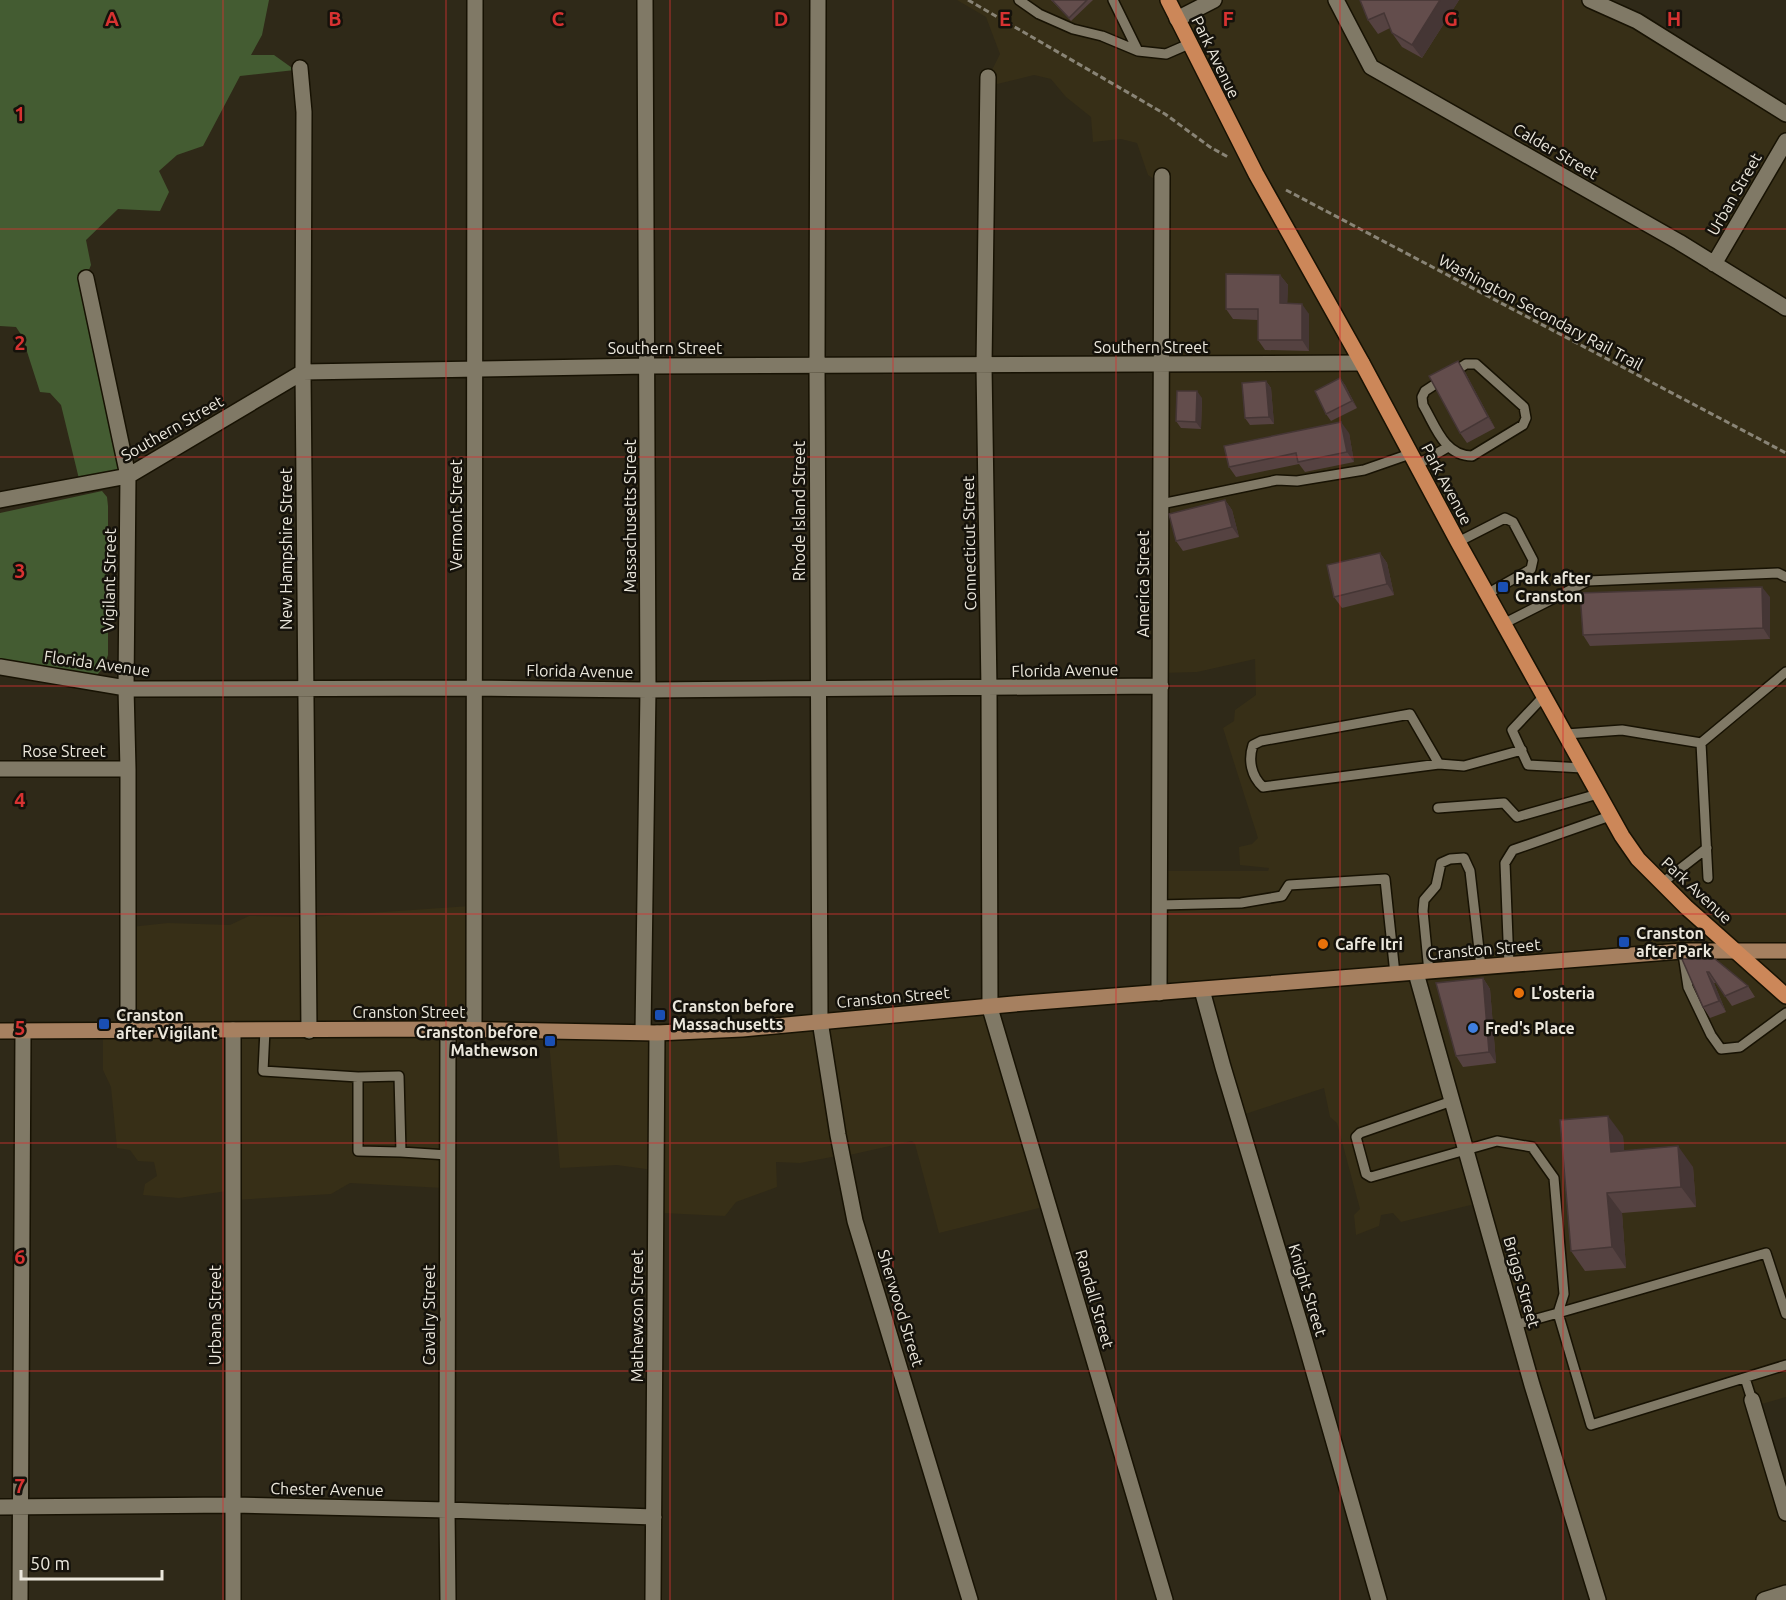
<svg xmlns="http://www.w3.org/2000/svg" width="1786" height="1600" font-family="Ubuntu,sans-serif">
<style>
.built{fill:#372f17}
.green{fill:#445c32}
.lines{fill:none;stroke-linecap:round;stroke-linejoin:round}
.service-casing{stroke:#171203;stroke-width:12}
.minor-casing{stroke:#171203;stroke-width:18}
.tertiary-casing{stroke:#171203;stroke-width:18}
.secondary-casing{stroke:#171203;stroke-width:18}
.primary-casing{stroke:#171203;stroke-width:18}
.path{stroke:#898476;stroke-width:3;stroke-dasharray:6 3;stroke-linecap:butt}
.service{stroke:#807966;stroke-width:9}
.minor{stroke:#807966;stroke-width:15}
.tertiary{stroke:#807966;stroke-width:15}
.secondary{stroke:#a68060;stroke-width:15}
.primary{stroke:#cc8759;stroke-width:15}
.wall{fill:#554241}
.shaded-wall{fill:#453635}
.building{fill:#634d4c;stroke:#453635;stroke-width:1.5}
.grid{fill:none;stroke:#d73231;stroke-width:1.5;stroke-opacity:0.55}
.transit-dot{fill:#1a4fb4;stroke:#15120b;stroke-width:2}
.food-dot{fill:#e8710a;stroke:#15120b;stroke-width:2}
.shop-dot{fill:#3f7fe0;stroke:#15120b;stroke-width:2}
.labels{text-anchor:middle;dominant-baseline:central;stroke-width:5;stroke-linejoin:round;paint-order:stroke}
.street-label{font-size:16px;fill:#ebe7dc;stroke:#15120b}
.poi-label{font-size:16px;font-weight:bold;fill:#ebe7dc;stroke:#15120b;text-anchor:start}
.grid-label{font-size:20px;text-anchor:middle;font-weight:bold;fill:#d73231;stroke:#15120b;stroke-width:5;stroke-linejoin:round;paint-order:stroke}
</style>
<rect width="100%" height="100%" fill="#2f2918"/>
<path class="built" d="M957 0H1589L1786 114V1397L1755 1406 1786 1519V1591L1759 1600H1596L1479 1203 1401 1222 1393 1213 1381 1215 1379 1226 1356 1235 1354 1215 1360 1209 1337 1123 1330 1117 1324 1088 1239 1116 1200 994 1161 992 1160 871H1268L1269 868 1240 865 1239 847 1252 844 1258 838 1223 728 1234 721 1235 710 1256 695 1255 659 1197 672 1163 673 1160 183 1148 175 1137 143 1121 139 1093 142 1091 117 1066 97 1051 79 1034 75 989 86 987 80 1000 54 986 17Z
M470 906 473 1026 450 1031 443 1188 350 1183 331 1194 235 1200 227 1191 179 1198 143 1195 145 1184 157 1176 154 1162 138 1161 130 1150 117 1148 111 1087 103 1070V1033L125 1027 130 927 168 923 230 925 249 916 311 917Z
M987 1009 1043 1207 939 1233 915 1144 912 1141 845 1156H837L800 1163 776 1162 777 1187 736 1202 725 1216 662 1213 660 1171 617 1165 560 1168 548 1030 643 1029Z"/>
<path class="green" d="M0 0H269L262 35 251 55H274L295 70 240 76 203 146 177 155 159 171 169 192 160 211 118 209 86 240 91 265 86 277 126 471 80 483 61 405 50 393 40 392 22 336 16 327 0 326Z
M102 491 107 497 108 506V655L103 668 97 675H85L0 659V513Z"/>
<g class="lines">
<defs>
<path id="service" d="M1019 0 1039 14 1073 29 1102 36 1138 51
M1113 0 1138 51 1166 54 1189 44
M1466 364H1476L1524 407 1526 418 1523 425 1472 456C1444 456 1435 425 1423 405L1422 397 1425 391Z
M1417 465 1448 447
M1161 504 1277 480 1297 481 1364 470 1410 454
M1458 542 1505 518 1513 522 1533 560 1531 569 1487 594
M1503 624 1588 581 1778 573 1786 577
M1544 696 1512 730 1528 765 1583 768
M1566 734 1622 730 1701 743 1786 672
M1701 743 1708 878
M1439 764 1410 714 1261 741 1253 745C1248 760 1251 776 1263 787L1439 764 1464 766 1522 750
M1438 808 1504 803 1517 817 1598 794
M1662 883 1707 848
M1160 905 1241 903 1282 896 1289 885 1385 879 1395 974
M1683 954 1688 987 1711 1035 1721 1049 1740 1047 1786 1013
M1509 965 1505 863 1513 850 1610 816
M1429 972 1423 911 1424 900 1436 886 1441 863 1450 859 1464 858 1470 871 1481 967
M265 1030 263 1071 358 1077 399 1076 401 1152 448 1155
M358 1077V1151L401 1152
M1452 1101 1360 1133 1356 1137 1366 1174 1371 1177 1497 1141 1532 1147 1554 1178 1564 1294 1558 1313 1515 1325
M1786 1314 1766 1253 1558 1313 1591 1425 1786 1365
M1745 1378 1752 1400"/>
<path id="minor" d="M818 0 817 365 820 1021 838 1135 855 1221 970 1600
M1336 0 1371 67 1679 242 1786 308
M1590 0 1637 21 1786 114
M1177 19 1214 0
M300 68 304 112 303 372 309 1031
M988 77 984 366 989 689 990 1008
M1714 264 1786 141
M86 278 128 476 126 688 128 769V1031
M0 500 128 476 303 372 647 366 1362 363
M0 667 132 689 473 688 648 690 1161 686
M0 769H128
M1416 973 1532 1385 1598 1600
M1202 990 1223 1067 1301 1327 1379 1600
M1159 993 1162 176
M448 1029 447 1510 448 1600
M474 1029 475 0
M233 1030V1600
M643 1032 648 690 645 0
M1752 1400 1786 1513
M0 1507 233 1505 447 1510 654 1517
M20 1600 23 1031
M653 1600 657 1033
M1764 1600 1786 1593"/>
<path id="tertiary" d="M990 1008 1165 1600"/>
<path id="secondary" d="M0 1031 448 1029 657 1033 742 1029 1025 1003 1682 951H1786"/>
<path id="primary" d="M1168 0 1256 174 1362 363 1458 542 1622 836 1638 859 1686 907 1786 996"/>
</defs>
<use href="#service" class="service-casing"/>
<use href="#minor" class="minor-casing"/>
<use href="#tertiary" class="tertiary-casing"/>
<use href="#secondary" class="secondary-casing"/>
<use href="#primary" class="primary-casing"/>
<path class="path" d="M968 0 1165 114 1210 147 1228 157
M1286 190 1786 453"/>
<use href="#service" class="service"/>
<use href="#minor" class="minor"/>
<use href="#tertiary" class="tertiary"/>
<use href="#secondary" class="secondary"/>
<use href="#primary" class="primary"/>
</g>
<path class="wall" d="M1051 0H1093L1071 21Z
M1360 0H1459L1422 58 1402 47 1392 33 1390 28 1378 34 1368 20Z
M1280 275 1288 285 1287 304 1309 314V351L1265 350 1258 340V320L1233 319 1226 309Z
M1465 372 1495 428 1467 443 1460 433Z
M1340 378 1345 385 1357 408 1331 421 1326 414Z
M1266 381 1271 388 1274 424 1250 425 1245 418Z
M1202 398 1201 429 1181 428 1176 421Z
M1349 433 1354 462 1305 472 1299 464 1236 477 1229 467Z
M1225 500 1232 510 1239 537 1183 551 1176 541Z
M1380 553 1387 563 1394 595 1342 608 1334 597Z
M1770 597V639L1590 646 1583 635Z
M1682 959 1748 986 1755 997 1732 1006 1716 983H1714L1726 1012 1710 1018 1703 1007Z
M1483 978 1490 989 1496 1063 1463 1067 1456 1056Z
M1623 1136 1624 1151 1693 1167 1696 1207 1622 1213 1626 1268 1585 1271 1571 1251Z"/>
<path class="shaded-wall" d="M1440 0H1459L1422 58 1412 45Z
M1280 275 1288 285 1287 314 1280 303Z
M1302 304 1309 314V351L1302 340Z
M1458 361 1465 372 1495 428 1488 417Z
M1340 378 1345 385 1357 408 1352 401Z
M1266 381 1271 388 1274 424 1269 417Z
M1197 391 1202 398 1201 429 1196 422Z
M1341 422 1349 433 1354 462 1347 452Z
M1225 500 1232 510 1239 537 1232 527Z
M1380 553 1387 563 1394 595 1387 584Z
M1762 587 1770 597V639L1763 628Z
M1707 972 1714 983 1726 1012 1719 1001Z
M1483 978 1490 989 1496 1063 1489 1052Z
M1608 1116 1623 1136 1626 1172 1611 1152Z
M1678 1146 1693 1167 1696 1207 1681 1187Z
M1607 1193 1622 1213 1626 1268 1612 1247Z"/>
<path class="building" d="M1052 0H1087L1069 18Z
M1360 0H1440L1412 45 1392 33 1384 13 1368 20Z
M1226 274 1280 275V303L1302 304V340H1258V309H1226Z
M1458 361 1488 417 1460 433 1429 376Z
M1340 378 1352 401 1326 414 1315 391Z
M1266 381 1269 417 1245 418 1242 383Z
M1177 391H1197L1196 422 1176 421Z
M1341 422 1347 452 1298 462 1296 453 1229 467 1224 446Z
M1225 500 1232 527 1176 541 1169 514Z
M1380 553 1387 584 1334 597 1327 565Z
M1762 587 1763 628 1583 635 1580 593Z
M1682 959H1715L1748 986 1725 996 1709 972H1707L1719 1001 1703 1007Z
M1483 978 1489 1052 1456 1056 1436 983Z
M1608 1116 1611 1152 1678 1146 1681 1187 1607 1193 1612 1247 1571 1251 1560 1120Z"/>
<path class="grid" d="M223 0V1600M446 0V1600M670 0V1600M893 0V1600M1116 0V1600M1340 0V1600M1563 0V1600M0 229H1786M0 457H1786M0 686H1786M0 914H1786M0 1143H1786M0 1371H1786"/>
<g class="transit-dot">
<rect x="1497" y="581" width="12" height="12" rx="3"/>
<rect x="1618" y="936" width="12" height="12" rx="3"/>
<rect x="654" y="1009" width="12" height="12" rx="3"/>
<rect x="98" y="1018" width="12" height="12" rx="3"/>
<rect x="544" y="1035" width="12" height="12" rx="3"/>
</g>
<g class="food-dot">
<circle cx="1323" cy="944" r="6"/>
<circle cx="1519" cy="993" r="6"/>
</g>
<circle class="shop-dot" cx="1473" cy="1028" r="6"/>
<g class="labels">
<g class="street-label">
<text transform="translate(1216 57) rotate(64)">Park Avenue</text>
<text transform="translate(1556 151) rotate(30)">Calder Street</text>
<text transform="translate(1734 194) rotate(-60)">Urban Street</text>
<text transform="translate(1541 312) rotate(28)">Washington Secondary Rail Trail</text>
<text x="1151" y="347">Southern Street</text>
<text x="665" y="348">Southern Street</text>
<text transform="translate(172 428) rotate(-30)">Southern Street</text>
<text transform="translate(1447 484) rotate(62)">Park Avenue</text>
<text transform="translate(799 511) rotate(-90)">Rhode Island Street</text>
<text transform="translate(456 515) rotate(-90)">Vermont Street</text>
<text transform="translate(630 516) rotate(-90)">Massachusetts Street</text>
<text transform="translate(969 543) rotate(-91)">Connecticut Street</text>
<text transform="translate(286 549) rotate(-90)">New Hampshire Street</text>
<text transform="translate(109 580) rotate(-89)">Vigilant Street</text>
<text transform="translate(1143 584) rotate(-90)">America Street</text>
<text transform="translate(97 663) rotate(8)">Florida Avenue</text>
<text transform="translate(1065 670) rotate(-1)">Florida Avenue</text>
<text transform="translate(580 671) rotate(1)">Florida Avenue</text>
<text x="64" y="751">Rose Street</text>
<text transform="translate(1697 890) rotate(43)">Park Avenue</text>
<text transform="translate(1484 949) rotate(-5)">Cranston Street</text>
<text transform="translate(893 997) rotate(-5)">Cranston Street</text>
<text x="409" y="1012">Cranston Street</text>
<text transform="translate(1522 1282) rotate(74)">Briggs Street</text>
<text transform="translate(1308 1290) rotate(73)">Knight Street</text>
<text transform="translate(1095 1299) rotate(74)">Randall Street</text>
<text transform="translate(901 1308) rotate(73)">Sherwood Street</text>
<text transform="translate(215 1315) rotate(-90)">Urbana Street</text>
<text transform="translate(429 1315) rotate(-90)">Cavalry Street</text>
<text transform="translate(637 1316) rotate(-90)">Mathewson Street</text>
<text transform="translate(327 1489) rotate(1)">Chester Avenue</text>
</g>
<g class="poi-label">
<text x="1515" y="578">Park after<tspan x="1515" dy="18">Cranston</tspan></text>
<text x="1636" y="933">Cranston<tspan x="1636" dy="18">after Park</tspan></text>
<text x="1335" y="944">Caffe Itri</text>
<text x="1531" y="993">L'osteria</text>
<text x="672" y="1006">Cranston before<tspan x="672" dy="18">Massachusetts</tspan></text>
<text x="116" y="1015">Cranston<tspan x="116" dy="18">after Vigilant</tspan></text>
<text x="1485" y="1028">Fred's Place</text>
<text x="538" y="1032" text-anchor="end">Cranston before<tspan x="538" dy="18">Mathewson</tspan></text>
</g>
</g>
<g class="grid-label">
<text x="112" y="26">A</text>
<text x="335" y="26">B</text>
<text x="558" y="26">C</text>
<text x="781" y="26">D</text>
<text x="1005" y="26">E</text>
<text x="1228" y="26">F</text>
<text x="1451" y="26">G</text>
<text x="1674" y="26">H</text>
<text x="20" y="121">1</text>
<text x="20" y="350">2</text>
<text x="20" y="578">3</text>
<text x="20" y="807">4</text>
<text x="20" y="1035">5</text>
<text x="20" y="1264">6</text>
<text x="20" y="1493">7</text>
</g>
<path d="M21 1570v9h141v-9" fill="none" stroke="#ebe7dc" stroke-width="3"/>
<text x="30" y="1570" font-size="18" fill="#ebe7dc" stroke="#15120b" stroke-width="4.5" paint-order="stroke">50 m</text>
</svg>
